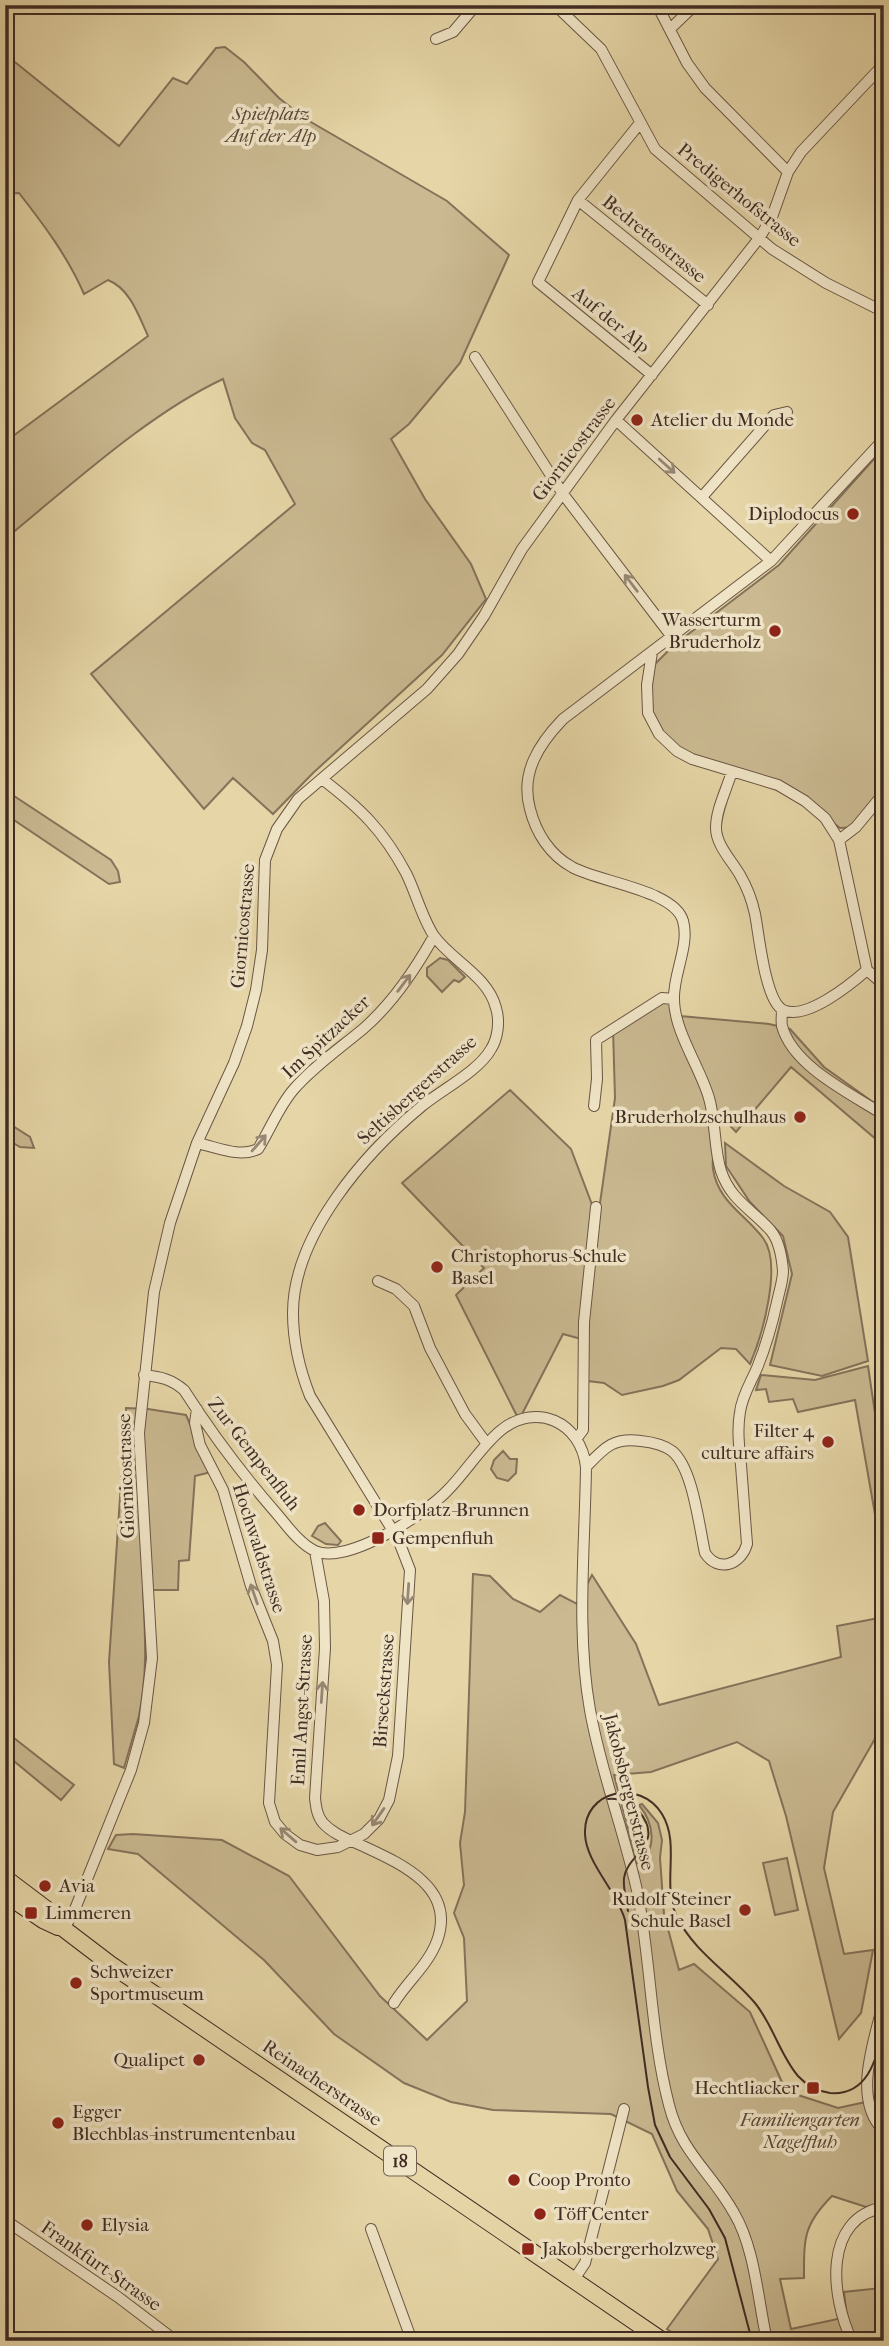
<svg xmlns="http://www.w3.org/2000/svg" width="889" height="2346" font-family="'IM FELL French Canon',serif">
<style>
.green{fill:#cab991;stroke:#85725a;stroke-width:2}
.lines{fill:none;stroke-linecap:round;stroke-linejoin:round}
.minor-casing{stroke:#6a5645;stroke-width:12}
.primary-casing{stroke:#402c24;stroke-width:18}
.minor{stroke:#efe4c6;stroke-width:10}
.primary{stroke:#e6d6a7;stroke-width:16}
.tram{stroke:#402c24;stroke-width:2}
.oneway{stroke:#988875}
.poi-dot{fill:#8f2418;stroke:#efe4c6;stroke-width:2.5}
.labels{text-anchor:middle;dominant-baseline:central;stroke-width:7;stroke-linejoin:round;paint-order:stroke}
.shield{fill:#efe4c6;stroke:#746355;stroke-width:2}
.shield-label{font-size:18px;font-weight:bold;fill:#402c24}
.park-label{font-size:19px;font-style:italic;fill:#5c483a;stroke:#efe4c6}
.street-label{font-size:19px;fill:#402c24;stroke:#efe4c6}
.poi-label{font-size:19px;fill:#402c24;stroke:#efe4c6;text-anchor:start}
</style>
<rect width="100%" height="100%" fill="#e6d6a7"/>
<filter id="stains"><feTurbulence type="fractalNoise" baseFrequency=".00286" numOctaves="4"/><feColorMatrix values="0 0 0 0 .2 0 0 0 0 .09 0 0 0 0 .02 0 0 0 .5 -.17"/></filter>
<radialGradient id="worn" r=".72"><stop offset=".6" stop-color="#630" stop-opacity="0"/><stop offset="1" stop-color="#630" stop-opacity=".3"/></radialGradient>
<path class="green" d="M225 47 244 62 279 98 304 118 447 201 509 255 460 363 409 424 391 439 425 499 471 564 486 599 442 655 313 773 273 814 233 778 204 809 91 674 295 504 265 450 252 443 235 418 223 379C148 414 70 486 5 539V442L148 336C138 314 130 289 108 280L84 294C68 257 44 225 19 193L5 194V54L119 146 173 78 187 84 216 48Z
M882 450 884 452V793L856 827 840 828 805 801 677 751 648 713 651 668 674 645 779 565Z
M5 790 111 860 118 871 120 882 109 884 5 814Z
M440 958 448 960 465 977 459 982 454 980 442 992 427 976V968Z
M662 998 674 999 680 1016 769 1024 790 1029 824 1067 884 1110V1146L791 1067 736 1132 720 1115C718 1132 711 1153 713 1169 718 1202 745 1214 763 1238 783 1264 762 1336 750 1364L736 1349 721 1348 679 1380 663 1386 622 1395 604 1383 588 1381V1325L598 1217 615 1098 613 1029Z
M510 1090 571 1149 594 1210 581 1339 563 1334 519 1420 456 1295 484 1268 402 1183Z
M5 1121 30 1137 34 1148 20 1147 5 1138Z
M725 1143 784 1186 830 1212 848 1237 868 1361 822 1376 770 1365 792 1274 783 1236 750 1202 726 1166Z
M868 1366 877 1427 884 1439V1566L855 1400 798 1412 793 1399 769 1402 766 1389 756 1390 761 1375 815 1380Z
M126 1408 148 1409 186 1415 211 1472 195 1476 189 1560 179 1561 178 1590H143C145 1632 148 1674 139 1716 134 1733 129 1751 124 1768L114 1764 109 1662Z
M503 1451 510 1459H517L516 1473 508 1481 497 1478 491 1469 494 1460Z
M325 1523 341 1541 338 1545 326 1544 312 1536 318 1526Z
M473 1574 490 1576 513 1599 540 1612 560 1595 577 1604 592 1575 636 1644 659 1705 841 1657 837 1626 884 1617V1723L833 1812 824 1868 844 1954 873 1950 861 2013 839 2039 786 1816 769 1761 737 1742 651 1772 614 1775 637 1863C659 1850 653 1822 639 1805L642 1804 658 1823 662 1840 660 1858 664 1914 679 1970 694 1964 750 2012 782 2082 798 2095 838 2108 884 2098V2202L866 2207 832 2196C803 2225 804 2239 804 2278L780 2279 791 2329 847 2317 844 2292 881 2288 884 2296V2341H684L667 2329 718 2259 708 2229 677 2191 652 2134 611 2114 493 2110 451 2102 404 2083 334 2034 264 1960 138 1854 108 1849 116 1835 133 1834 222 1840 289 1876 380 1996 427 2040 467 2001 464 1938 454 1913 464 1885 460 1843 465 1812Z
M5 1731 74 1785 61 1800 9 1757H5Z
M787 1858 798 1910 775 1915 763 1863Z"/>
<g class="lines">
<defs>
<path id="minor" d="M555 5 601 49 655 149 772 249 826 283 884 312
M657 5 687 63 705 88 788 172
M670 29 695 5
M436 39 453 32 476 5
M640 123 578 200 538 282 652 375
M578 200 708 305
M475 357 563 494 672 637
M616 420 771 561
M702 497 774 415 787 412
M652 652 647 685 648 713 659 734 677 751 692 759 778 785 805 801 825 818 839 840 867 970 884 985
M732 771C727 789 716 809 716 828 716 845 732 861 740 875 747 887 752 900 755 914 759 934 765 1001 783 1010 806 1021 851 984 867 970
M839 840 856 827 884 793
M782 1010C782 1015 781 1022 782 1026 793 1067 852 1094 884 1115
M594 1106 597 1079 596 1040 662 998 674 999
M197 1143C217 1147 239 1158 258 1149 270 1130 279 1106 294 1089 314 1066 339 1049 363 1029 392 1004 415 970 434 936
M378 1281 396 1289 414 1306 430 1348 465 1414 487 1444
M144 1375C161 1377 171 1379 184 1390 212 1434 243 1475 277 1514 288 1527 300 1544 315 1551 348 1565 425 1514 447 1491 466 1472 480 1448 500 1431 536 1401 581 1422 586 1467 585 1546 576 1632 590 1710 601 1773 625 1833 638 1895 651 1964 651 2036 669 2105 681 2153 712 2173 734 2213 755 2248 758 2301 767 2341
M197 1409 195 1423 200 1445 223 1490 251 1586 273 1641 277 1665 269 1803 275 1822 285 1834 300 1845 317 1850 338 1847 364 1834 379 1819 389 1800 398 1756 410 1570 398 1539 310 1396C299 1368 293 1342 293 1313 293 1235 365 1153 422 1106 441 1090 479 1071 491 1049 498 1038 500 1021 496 1008 488 976 452 961 434 936 422 918 416 893 406 873 383 830 360 808 322 779
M577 1438 583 1430 584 1322 596 1207
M586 1467C604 1448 613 1437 641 1441 650 1442 664 1445 672 1451 693 1468 699 1526 705 1553 718 1573 741 1565 747 1544 745 1518 743 1491 741 1465 739 1447 737 1429 740 1412 742 1396 751 1382 757 1368 766 1346 772 1325 777 1302 779 1292 783 1281 783 1271 782 1258 779 1241 771 1231 752 1209 731 1201 721 1171 714 1150 716 1122 709 1098 700 1067 674 1031 674 999 673 974 690 945 683 921 675 890 598 882 572 867 550 855 536 833 530 809 520 773 539 744 563 719L771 561 884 439
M315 1551 324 1601 325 1648 315 1798C316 1807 317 1816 323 1823 334 1835 350 1840 365 1847 404 1865 456 1889 437 1941 428 1965 407 1982 394 2003
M64 1929 75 1909 131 1770 144 1723 152 1658 139 1433 154 1292 170 1223 197 1143 234 1063 247 1026 256 990 262 950 265 860 277 829 298 799 427 689 458 654 484 616 522 549 616 420 760 237 772 217 788 172 801 152 884 64
M884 2000C875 2039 851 2099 884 2131
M5 2220 118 2297 176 2341
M371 2229 412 2341
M573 2281 585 2263 624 2109
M852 2341C831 2297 822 2219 884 2207"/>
<path id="primary" d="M5 1878 46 1909 64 1929 110 1964 663 2341
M5 1894 43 1920 58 1927"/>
</defs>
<use href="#minor" class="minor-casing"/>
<use href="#primary" class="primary-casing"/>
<use href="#minor" class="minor"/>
<use href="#primary" class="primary"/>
<path class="tram" d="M608 1799C620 1798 630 1801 638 1810 667 1845 627 1853 624 1878 623 1888 626 1900 628 1911
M752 2341 725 2238 709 2209 670 2157 655 2125 648 2087 625 1920C617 1891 586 1863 585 1834 583 1790 640 1778 662 1814 681 1845 661 1884 677 1917 694 1952 731 1974 755 2003 773 2025 780 2055 798 2076 807 2086 818 2091 830 2093 870 2096 877 2055 884 2026"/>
</g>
<defs><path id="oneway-shaft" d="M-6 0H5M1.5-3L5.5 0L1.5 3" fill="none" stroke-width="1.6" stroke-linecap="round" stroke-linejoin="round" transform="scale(1.75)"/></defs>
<g class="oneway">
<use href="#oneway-shaft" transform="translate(667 466) rotate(42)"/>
<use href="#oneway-shaft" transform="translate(631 583) rotate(-127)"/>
<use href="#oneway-shaft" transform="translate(404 983) rotate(-53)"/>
<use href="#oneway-shaft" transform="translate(259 1143) rotate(-49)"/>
<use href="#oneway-shaft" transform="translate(254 1594) rotate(-109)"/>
<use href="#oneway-shaft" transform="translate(408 1594) rotate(94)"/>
<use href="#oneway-shaft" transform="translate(322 1692) rotate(-86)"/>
<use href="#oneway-shaft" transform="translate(378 1817) rotate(125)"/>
<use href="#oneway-shaft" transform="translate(288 1835) rotate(-139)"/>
</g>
<g class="poi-dot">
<circle cx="637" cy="420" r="7"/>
<circle cx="853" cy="514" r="7"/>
<circle cx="775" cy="631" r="7"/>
<circle cx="800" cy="1117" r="7"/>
<circle cx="437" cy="1267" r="7"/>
<circle cx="828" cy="1442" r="7"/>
<circle cx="359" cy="1510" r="7"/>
<rect x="371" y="1531" width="14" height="14" rx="3.5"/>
<circle cx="45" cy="1886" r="7"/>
<circle cx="745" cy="1910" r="7"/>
<rect x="24" y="1906" width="14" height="14" rx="3.5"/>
<circle cx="76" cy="1983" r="7"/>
<circle cx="199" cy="2060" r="7"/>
<rect x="806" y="2081" width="14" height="14" rx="3.5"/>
<circle cx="58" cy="2123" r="7"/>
<circle cx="514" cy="2180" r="7"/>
<circle cx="540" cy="2214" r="7"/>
<circle cx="87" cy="2225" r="7"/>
<rect x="521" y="2242" width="14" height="14" rx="3.5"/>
</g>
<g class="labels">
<rect class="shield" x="384" y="2146.5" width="32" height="29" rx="5"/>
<g class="shield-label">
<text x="400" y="2161">18</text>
</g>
<g class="park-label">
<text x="271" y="114">Spielplatz<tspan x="271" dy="22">Auf der Alp</tspan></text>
<text x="800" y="2120">Familiengarten<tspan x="800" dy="22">Nagelfluh</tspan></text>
</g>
<g class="street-label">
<text transform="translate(739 195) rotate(39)">Predigerhofstrasse</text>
<text transform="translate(654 239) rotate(39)">Bedrettostrasse</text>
<text transform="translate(611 320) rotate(39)">Auf der Alp</text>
<text transform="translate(574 449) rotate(-53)">Giornicostrasse</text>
<text transform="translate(243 926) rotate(-85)">Giornicostrasse</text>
<text transform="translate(326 1037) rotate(-43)">Im Spitzacker</text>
<text transform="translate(417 1090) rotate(-42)">Seltisbergerstrasse</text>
<text transform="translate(254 1454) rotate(52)">Zur Gempenfluh</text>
<text transform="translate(126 1476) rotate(-92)">Giornicostrasse</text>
<text transform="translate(259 1548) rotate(72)">Hochwaldstrasse</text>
<text transform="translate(384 1691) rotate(-86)">Birseckstrasse</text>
<text transform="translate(302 1710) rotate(-87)">Emil Angst-Strasse</text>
<text transform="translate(629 1792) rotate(76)">Jakobsbergerstrasse</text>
<text transform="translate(322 2083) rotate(34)">Reinacherstrasse</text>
<text transform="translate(101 2266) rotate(35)">Frankfurt-Strasse</text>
</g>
<g class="poi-label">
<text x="651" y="420">Atelier du Monde</text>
<text x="839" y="514" text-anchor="end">Diplodocus</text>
<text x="761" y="620" text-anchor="end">Wasserturm<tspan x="761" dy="22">Bruderholz</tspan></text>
<text x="786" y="1117" text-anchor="end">Bruderholzschulhaus</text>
<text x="451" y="1256">Christophorus-Schule<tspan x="451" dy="22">Basel</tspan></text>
<text x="814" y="1431" text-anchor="end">Filter 4<tspan x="814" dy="22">culture affairs</tspan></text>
<text x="373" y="1510">Dorfplatz-Brunnen</text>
<text x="392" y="1538">Gempenfluh</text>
<text x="59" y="1886">Avia</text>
<text x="731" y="1899" text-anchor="end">Rudolf Steiner<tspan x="731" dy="22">Schule Basel</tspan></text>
<text x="45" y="1913">Limmeren</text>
<text x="90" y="1972">Schweizer<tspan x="90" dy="22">Sportmuseum</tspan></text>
<text x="185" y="2060" text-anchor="end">Qualipet</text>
<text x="799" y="2088" text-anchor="end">Hechtliacker</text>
<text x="72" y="2112">Egger<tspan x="72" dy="22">Blechblas-instrumentenbau</tspan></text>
<text x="528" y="2180">Coop Pronto</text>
<text x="554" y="2214">Töff Center</text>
<text x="101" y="2225">Elysia</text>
<text x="542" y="2249">Jakobsbergerholzweg</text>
</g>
</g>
<rect width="889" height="2346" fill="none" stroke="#e6d6a7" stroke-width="28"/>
<rect x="7" y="7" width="875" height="2332" fill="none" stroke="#402c24" stroke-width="3.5"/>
<rect x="14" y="14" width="861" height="2318" fill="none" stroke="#402c24" stroke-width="2"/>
<rect width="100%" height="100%" filter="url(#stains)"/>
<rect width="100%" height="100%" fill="url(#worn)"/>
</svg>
